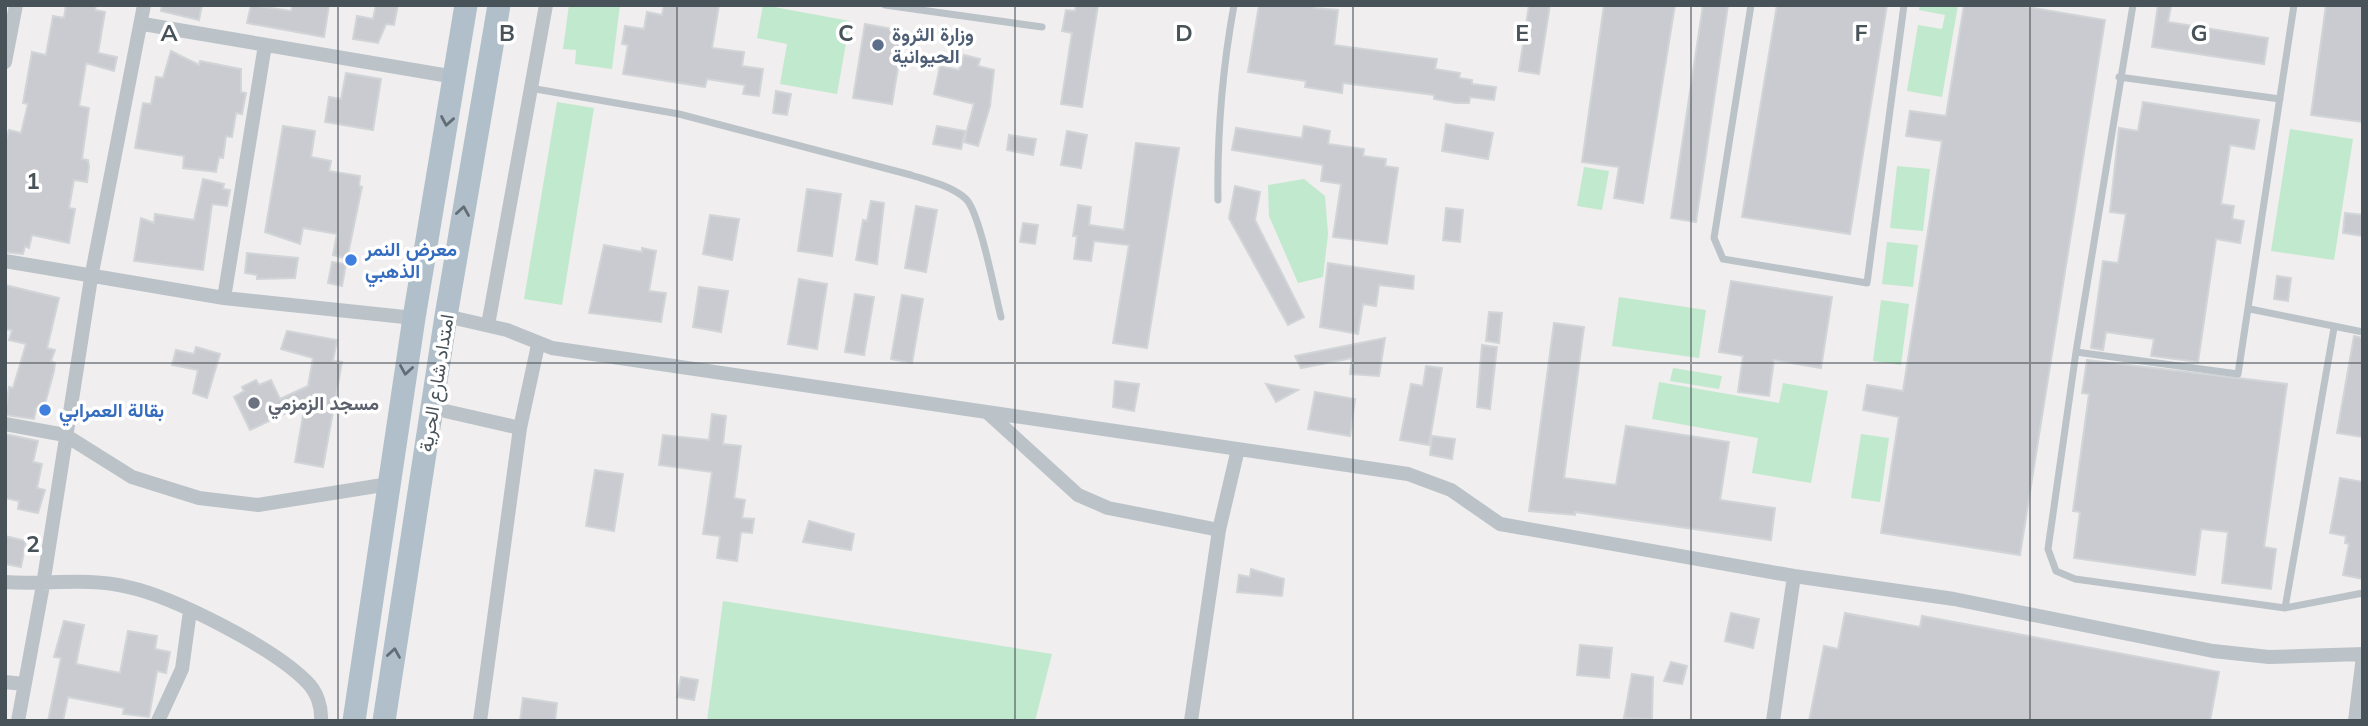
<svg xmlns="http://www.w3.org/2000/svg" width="2368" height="726" font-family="Mulish,Vazirmatn,sans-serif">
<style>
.green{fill:#c1e9cd}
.building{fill:#c9cbd0;stroke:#d2d5d8;stroke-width:2}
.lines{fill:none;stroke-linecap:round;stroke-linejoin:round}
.service{stroke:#bbc3c9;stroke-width:7}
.minor{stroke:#bbc3c9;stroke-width:14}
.primary{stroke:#b0bfc9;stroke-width:23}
.oneway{stroke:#626d75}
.grid{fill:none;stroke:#485259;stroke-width:2;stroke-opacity:0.55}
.service-dot{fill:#5c6f8a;stroke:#fff;stroke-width:2.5}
.shop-dot{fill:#3f7fe0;stroke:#fff;stroke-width:2.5}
.worship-dot{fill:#6b7280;stroke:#fff;stroke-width:2.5}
.labels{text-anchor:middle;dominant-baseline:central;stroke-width:7;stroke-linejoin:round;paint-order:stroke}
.service-label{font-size:19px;font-weight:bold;fill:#4e5e75;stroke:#fff;text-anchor:start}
.shop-label{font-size:19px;font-weight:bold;fill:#366cbe;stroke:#fff;text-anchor:start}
.street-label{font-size:19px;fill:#485259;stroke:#fff}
.worship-label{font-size:19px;font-weight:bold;fill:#5b616d;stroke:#fff;text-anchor:start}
.grid-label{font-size:23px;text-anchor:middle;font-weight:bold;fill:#485259;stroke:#fff;stroke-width:7;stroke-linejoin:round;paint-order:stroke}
</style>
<rect width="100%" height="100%" fill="#f0eeee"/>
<path class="green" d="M569 5H620L612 69 575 64 576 50 563 49Z
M763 5 850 21 837 94 780 84 787 44 757 38Z
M1920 5H1958L1942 97 1907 91 1918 25 1942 29 1945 15 1919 10Z
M557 102 594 108 562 305 524 299Z
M2290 129 2353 139 2334 260 2271 251Z
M1897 166 1930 169 1923 231 1890 228Z
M1584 167 1609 171 1602 210 1577 206Z
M1304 179 1325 196 1328 234 1323 277 1298 283 1269 216 1268 185Z
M1887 242 1918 245 1913 287 1882 284Z
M1619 297 1706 310 1699 358 1612 346Z
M1881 300 1909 304 1901 365 1873 361Z
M1673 368 1722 376 1719 389 1670 381Z
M1659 382 1779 403 1783 383 1828 391 1811 483 1752 473 1758 438 1652 419Z
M1861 434 1889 438 1880 502 1851 498Z
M723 601 1052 654 1035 721H707Z"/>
<path class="building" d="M66 5H96L95 10 105 12 98 53 117 57 114 71 86 63 79 106 89 108 82 159 88 160 89 167 87 182 74 180 69 208 75 209 69 243 32 235 29 248 25 246 23 254 5 252V143L9 130 21 133 28 104 23 103 32 52 46 55 53 16 64 18Z
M162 5H202L199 20 161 11Z
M251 5 291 11 293 5H329L324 37 247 23Z
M376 5H398L394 25 386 24 378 43 353 39 357 16 373 19Z
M664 5H719L712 48 744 52 742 66 763 69 759 96 743 94 745 85 707 79 705 87 623 74 628 45 622 44 625 26 644 29 647 12 662 15Z
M1076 5H1098L1082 107 1061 104 1072 33 1062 31 1066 10 1075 11Z
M1259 5H1315L1314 8 1338 10 1334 45 1437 59 1435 69 1460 73 1459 78 1472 80V84L1496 87 1494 100 1470 97 1469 103H1456L1434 99V95L1343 83 1342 93 1305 87 1306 81 1248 72Z
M1529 5H1550L1539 74 1519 71Z
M1604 5H1675L1643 203 1614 198 1619 167 1582 162Z
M1703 5H1728L1696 222 1671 218Z
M1777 5H1887L1850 234 1742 217Z
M1964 5H2016L2105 20 2020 555 1881 533 1899 417 1863 410 1867 385 1903 391 1942 141 1906 136 1910 111 1946 116Z
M2158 5 2171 6 2168 22 2268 38 2264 64 2152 47Z
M2326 5H2363V122L2311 115Z
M865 24 904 31 892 104 853 98Z
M171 51 199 65 200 61 241 69V92L246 93 242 114 236 113 232 137 226 136 223 158 219 157 216 172 183 168 184 156 135 148 143 103 151 104 156 77 163 78Z
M964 55 980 59 978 66 994 70 990 106 978 146 964 142 974 104 934 94 940 66 959 70Z
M346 73 381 79 373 130 325 122 329 97 341 99Z
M776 91 791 94 787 115 773 113Z
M2143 102 2259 120 2254 149 2230 145 2221 204 2234 206 2232 219 2244 221 2240 243 2216 239 2198 362 2151 356 2154 339 2106 332 2103 350 2091 348 2103 261 2118 263 2126 214 2110 212 2119 128 2138 131Z
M1446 124 1493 133 1488 159 1442 151Z
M283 126 315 131 311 157 331 161 329 171 360 176 359 186 362 187 347 259 333 255 337 234 303 228 300 244 265 232Z
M937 126 965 131 961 149 933 144Z
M1304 126 1330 131 1328 144 1364 149 1363 156 1386 159 1385 166 1398 168 1387 244 1333 237 1341 184 1321 181 1323 165 1232 150 1236 128 1302 138Z
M1067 131 1087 135 1081 168 1061 165Z
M1009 135 1036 139 1033 155 1007 150Z
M1136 143 1179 148 1147 348 1113 343 1129 245 1094 241 1091 261 1074 259 1077 236H1073L1078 205 1091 207 1089 225 1124 230Z
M203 179 224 184 223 189 230 190 227 206 212 204 203 270 134 261 141 218 154 223 155 214 194 220Z
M1235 186 1260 192 1255 220 1304 317 1288 325 1229 218Z
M807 189 841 194 832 256 798 251Z
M871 201 884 203 877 264 856 260 863 220 867 221Z
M916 206 937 210 926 272 905 268Z
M1446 208 1463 210 1460 242 1443 240Z
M2345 213 2363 215V236L2343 233Z
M710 215 739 219 732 260 703 254Z
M1023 223 1038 225 1035 244 1020 242Z
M604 245 642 252V248L656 251 649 291 666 293 661 322 589 313Z
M247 253 298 258 295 278 257 279V275L245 273Z
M332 262 346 264 342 286 328 283Z
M1328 263 1414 276 1413 289 1379 285 1376 306 1363 304 1358 334 1320 327Z
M2277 276 2291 278 2288 301 2274 299Z
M799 279 827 284 817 349 788 344Z
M1731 281 1832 297 1821 368 1774 360 1769 396 1738 392 1743 356 1719 352Z
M5 285 59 298 47 348 55 350 51 361 55 363 54 371 43 411 36 409 34 419 5 415 9 387 13 388 26 344 9 340 12 330 5 329Z
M699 287 728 291 721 332 693 327Z
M855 294 874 297 864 355 845 352Z
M902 295 923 299 912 363 891 359Z
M1489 312 1502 313 1499 343 1486 341Z
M1554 323 1584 327 1564 478 1616 485 1626 426 1729 442 1720 500 1775 508 1771 540 1575 512V515L1529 511Z
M287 331 337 340 333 361 342 362 323 467 295 462 305 404 250 430 234 397 244 391 242 387 256 380 259 385 271 380 280 399 308 386 313 358 281 349Z
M2354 336 2363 338V437L2337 433Z
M1385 338 1379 376 1350 374 1352 358 1301 368 1295 356Z
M1482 345 1497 347 1490 409 1477 407Z
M196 347 220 354 207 398 193 393 198 370 172 365 176 350 194 354Z
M2087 360 2287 384 2264 547 2276 549 2271 589 2222 583 2228 532 2201 529 2195 575 2074 558 2080 512 2073 511 2089 394 2082 393Z
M1426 366 1442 368 1429 445 1400 440 1411 384 1423 386Z
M1115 381 1139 384 1134 411 1113 407Z
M1266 384 1298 390 1276 402Z
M1315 392 1355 399 1350 436 1308 429Z
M712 414 726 416 723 444 741 446 734 498 745 500 742 518 754 519 752 533 741 532 737 561 717 558 720 536 703 534 712 472 659 465 663 435 709 440Z
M5 434 38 441 33 462 42 464 37 488 45 490 38 513 18 509 19 501 5 498Z
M1432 436 1455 439 1452 459 1430 455Z
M595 470 623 474 614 531 586 526Z
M2340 478 2363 482V579L2343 575 2349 544 2345 543 2346 536 2330 533Z
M809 521 854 534 851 550 803 542Z
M5 536 26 541 21 567 5 564Z
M1251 569 1284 579 1282 596 1237 592 1239 575 1250 577Z
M1731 613 1759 619 1753 648 1725 641Z
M1845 613 1920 627 1922 616 2219 672 2210 721H1809L1824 646 1838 649Z
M64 621 84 625 76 664 120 673 128 631 157 636 155 649 170 652 166 673 157 671 149 717 123 714 124 708 68 697 63 721H48L61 658 54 657Z
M1580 645 1612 648 1609 678 1577 675Z
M1671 662 1687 666 1682 684 1664 681Z
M1632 674 1653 677 1652 719 1624 718Z
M681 677 698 680 694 700 677 697Z
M523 698 557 703 555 721H520Z"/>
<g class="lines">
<path class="service" d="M885 5 1042 27
M1751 5 1714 238 1723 259 1867 283 1904 5
M2133 5 2076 352 2048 549 2056 571 2075 579 2285 608 2363 593
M2119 77 2280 99
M530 88 679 114 911 175C929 181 952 186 966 199 980 213 995 294 1001 317
M1218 200C1217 134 1222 71 1234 5
M2250 309 2363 332
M2076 352 2238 374 2294 5
M2285 608 2334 328"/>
<path class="minor" d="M143 24 455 77
M5 62 16 5
M5 261 224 298 414 318
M224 298 265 45
M446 316 507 330 552 348 1408 474 1451 490 1500 524 1794 576 1954 599 2213 651 2269 657 2363 654
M488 325 546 5
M432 408 520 428
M988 413 1078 495 1108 508 1219 530
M5 424 65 435 132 477 199 498 258 505 389 484
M5 582C46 585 87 577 128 587 174 597 274 648 307 682 317 692 322 707 321 721
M5 682 24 684
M18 721 43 585 91 278 144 5
M158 721 182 669 190 611
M480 721 520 428 538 345
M1191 721 1219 530 1238 449
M1773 721 1794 576
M2355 721 2363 656"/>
<path class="primary" d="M354 721 414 318 466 5
M384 721 446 316 499 5"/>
</g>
<defs><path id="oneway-chevron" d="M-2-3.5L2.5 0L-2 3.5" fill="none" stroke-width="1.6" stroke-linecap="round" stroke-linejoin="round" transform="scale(1.75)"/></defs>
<g class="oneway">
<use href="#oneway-chevron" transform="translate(447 121) rotate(100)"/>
<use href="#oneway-chevron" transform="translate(463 211) rotate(-81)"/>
<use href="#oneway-chevron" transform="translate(406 370) rotate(99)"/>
<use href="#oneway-chevron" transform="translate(394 653) rotate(-81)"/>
</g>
<path class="grid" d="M338 5V721M677 5V721M1015 5V721M1353 5V721M1691 5V721M2030 5V721M5 363H2363"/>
<circle class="service-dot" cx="878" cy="45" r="7"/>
<g class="shop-dot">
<circle cx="351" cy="260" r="7"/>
<circle cx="45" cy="410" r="7"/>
</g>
<circle class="worship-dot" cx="254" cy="403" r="7"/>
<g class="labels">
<g class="service-label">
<text x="892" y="34">وزارة الثروة<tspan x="892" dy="22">الحيوانية</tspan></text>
</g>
<g class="shop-label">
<text x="365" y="249">معرض النمر<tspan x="365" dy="22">الذهبي</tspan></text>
<text x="59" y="410">بقالة العمرابي</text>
</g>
<g class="street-label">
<text transform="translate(436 383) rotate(-81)">امتداد شارع الحرية</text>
</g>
<g class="worship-label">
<text x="268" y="403">مسجد الزمزمي</text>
</g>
</g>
<g class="grid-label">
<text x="169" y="41">A</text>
<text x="507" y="41">B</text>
<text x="846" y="41">C</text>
<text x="1184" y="41">D</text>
<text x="1522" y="41">E</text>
<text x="1861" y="41">F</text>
<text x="2199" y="41">G</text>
<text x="33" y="189">1</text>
<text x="33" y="552">2</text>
</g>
<rect width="2368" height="726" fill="none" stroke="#485259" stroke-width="14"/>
</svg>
